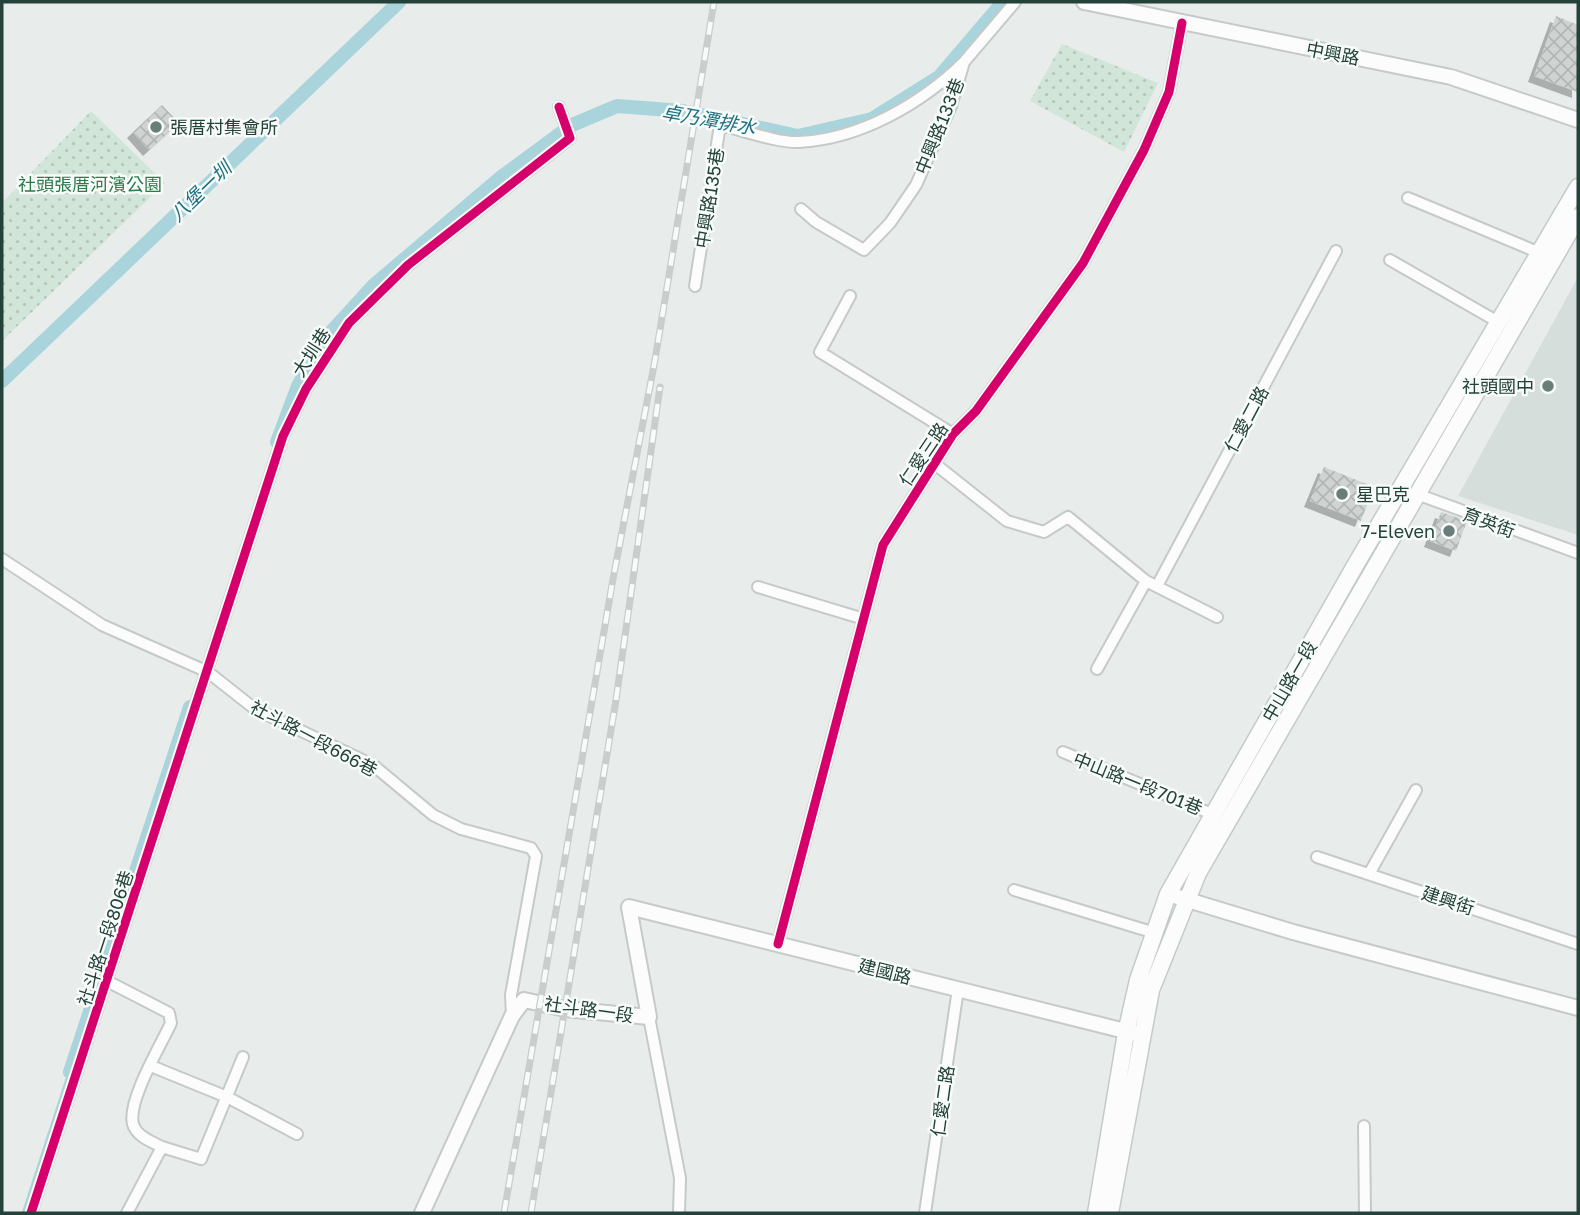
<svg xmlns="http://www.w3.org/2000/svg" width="1580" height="1215" font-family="'Golos Text','Noto Sans TC',sans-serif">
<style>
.built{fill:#d6dedb}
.grass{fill:url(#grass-dots)}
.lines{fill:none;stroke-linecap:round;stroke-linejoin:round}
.stream{stroke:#a9d4db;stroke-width:4.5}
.canal{stroke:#a9d4db;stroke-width:14}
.building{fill:url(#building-cross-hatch);filter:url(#shadow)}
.minor-casing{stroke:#c5cac8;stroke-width:14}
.tertiary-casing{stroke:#c5cac8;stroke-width:18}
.secondary-casing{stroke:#c3cbc8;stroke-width:19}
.minor{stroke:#fcfcfc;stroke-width:10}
.tertiary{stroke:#fcfcfc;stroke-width:14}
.secondary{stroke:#fcfcfc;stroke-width:16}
.rail-casing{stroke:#c9cdcc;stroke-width:7}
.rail{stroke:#f7fbf9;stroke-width:4.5;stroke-dasharray:13;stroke-linecap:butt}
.cycleway-casing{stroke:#f7fbf9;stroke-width:13}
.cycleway{stroke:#d6006c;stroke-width:9}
.poi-dot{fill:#697e78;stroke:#f7fbf9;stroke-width:2.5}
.labels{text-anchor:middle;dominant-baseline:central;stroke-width:5;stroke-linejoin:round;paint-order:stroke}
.street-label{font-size:18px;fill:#24423a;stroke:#f7fbf9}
.poi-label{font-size:18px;fill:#24423a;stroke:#f7fbf9;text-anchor:start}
.park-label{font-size:18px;fill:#2d7a4b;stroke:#f7fbf9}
.water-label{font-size:19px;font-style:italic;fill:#1c6f80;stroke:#f7fbf9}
</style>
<defs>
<pattern id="grass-dots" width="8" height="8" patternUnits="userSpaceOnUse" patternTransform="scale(1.75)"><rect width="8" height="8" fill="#d1e6d8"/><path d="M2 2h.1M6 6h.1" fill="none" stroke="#b3c6ba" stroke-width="1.8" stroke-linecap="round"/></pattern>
<pattern id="building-cross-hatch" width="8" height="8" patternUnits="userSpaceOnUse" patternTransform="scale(1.75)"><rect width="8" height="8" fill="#cfd4d2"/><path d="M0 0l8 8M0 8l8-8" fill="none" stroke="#b2b7b5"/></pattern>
<filter id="shadow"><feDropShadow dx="-6" dy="6" stdDeviation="0" flood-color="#0004"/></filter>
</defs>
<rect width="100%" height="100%" fill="#e8edeb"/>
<path class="built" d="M1578 277V535L1458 496Z"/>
<path class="grass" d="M1062 44 1158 83 1124 152 1030 101Z
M91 111 165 183 2 341V203Z"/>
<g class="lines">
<path class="stream" d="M24 1213 70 1072"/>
<path class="canal" d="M2 381 399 2
M277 442 298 386 322 342 374 285 500 178 572 125 617 106 683 111 798 136 872 119 939 77 1003 2
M70 1072 190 707"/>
</g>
<path class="building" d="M1556 16 1578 25V92L1534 76Z
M162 105 179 123 149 150 133 132Z
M1324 467 1374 487 1361 521 1310 501Z
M1441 512 1467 521 1456 551 1430 541Z"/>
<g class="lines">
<defs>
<path id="minor" d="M1408 198 1540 253
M801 209 816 222 864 250 890 223 916 185 951 106 964 62 1015 2
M1390 260 1500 323
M695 286 720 125C742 130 778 143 799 142 860 139 921 104 964 62
M850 296 820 352 953 434
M935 464 1007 521 1044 532 1068 517 1146 581 1217 617
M1414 493 1578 553
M2 559 102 625 208 672 255 709 373 765 433 815 461 829 531 848 536 856 511 995 512 1016
M1157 586 1336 251
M758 587 864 619
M1097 669 1146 581
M1063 752 1212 814
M1317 857 1578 944
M1369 874 1416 790
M1014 890 1155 933
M778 944 883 545 953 434 976 411 1083 263 1144 150 1169 92 1182 23
M107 981 169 1013 171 1023C161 1045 127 1101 133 1124 136 1136 152 1142 162 1147
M649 1017 680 1178 679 1213
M151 1066 227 1097 297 1134
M1364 1126 1365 1213
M31 1213 283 436 306 389 349 323 408 265 570 138 559 107
M127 1213 162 1147 201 1159 243 1057
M925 1213 958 989"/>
<path id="tertiary" d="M1084 2 1451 77 1578 120
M1168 894 1293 932 1578 1008
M422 1213 512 1016 524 1000 565 1009 649 1017 629 907 1141 1035"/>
<path id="secondary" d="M1096 1213 1126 1033 1138 980 1168 894 1356 564 1578 187
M1110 1213 1151 990 1198 873 1578 217"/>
</defs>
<use href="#minor" class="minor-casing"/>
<use href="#tertiary" class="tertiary-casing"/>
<use href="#secondary" class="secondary-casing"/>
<use href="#minor" class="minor"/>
<use href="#tertiary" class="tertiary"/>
<use href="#secondary" class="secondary"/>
<defs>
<path id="rail" d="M504 1213 613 579 655 360 714 2
M531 1213 616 700 660 387"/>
</defs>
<use href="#rail" class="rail-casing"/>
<use href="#rail" class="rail"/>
<defs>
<path id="cycleway" d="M778 944 883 545 953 434 976 411 1083 263 1144 150 1169 92 1182 23
M31 1213 283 436 306 389 349 323 408 265 570 138 559 107"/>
</defs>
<use href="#cycleway" class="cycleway-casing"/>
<use href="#cycleway" class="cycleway"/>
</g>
<g class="poi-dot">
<circle cx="156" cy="127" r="7"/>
<circle cx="1548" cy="386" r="7"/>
<circle cx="1342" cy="494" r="7"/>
<circle cx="1449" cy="531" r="7"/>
</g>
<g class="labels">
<g class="street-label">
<text transform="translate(1333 53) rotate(11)">中興路</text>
<text transform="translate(939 126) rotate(-68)">中興路133巷</text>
<text transform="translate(709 198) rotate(-81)">中興路135巷</text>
<text transform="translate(311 352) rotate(-57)">大圳巷</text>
<text transform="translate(1246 419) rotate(-62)">仁愛二路</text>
<text transform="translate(923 454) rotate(-56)">仁愛三路</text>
<text transform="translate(1489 522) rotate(20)">育英街</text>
<text transform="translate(1289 681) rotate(-60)">中山路一段</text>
<text transform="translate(314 738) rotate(28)">社斗路一段666巷</text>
<text transform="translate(1138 783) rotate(22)">中山路一段701巷</text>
<text transform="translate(1448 900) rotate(18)">建興街</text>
<text transform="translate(105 938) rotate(-72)">社斗路一段806巷</text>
<text transform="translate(885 971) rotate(14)">建國路</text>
<text transform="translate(589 1009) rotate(8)">社斗路一段</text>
<text transform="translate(942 1101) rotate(-82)">仁愛二路</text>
</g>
<g class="poi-label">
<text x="170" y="127">張厝村集會所</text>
<text x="1534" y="386" text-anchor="end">社頭國中</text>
<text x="1356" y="494">星巴克</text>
<text x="1435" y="531" text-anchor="end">7-Eleven</text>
</g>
<g class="park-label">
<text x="90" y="184">社頭張厝河濱公園</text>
</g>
<g class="water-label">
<text transform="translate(709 119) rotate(10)">卓乃潭排水</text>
<text transform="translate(200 191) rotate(-44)">八堡一圳</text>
</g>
</g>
<rect width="1580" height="1215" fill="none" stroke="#24423a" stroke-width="7"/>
</svg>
